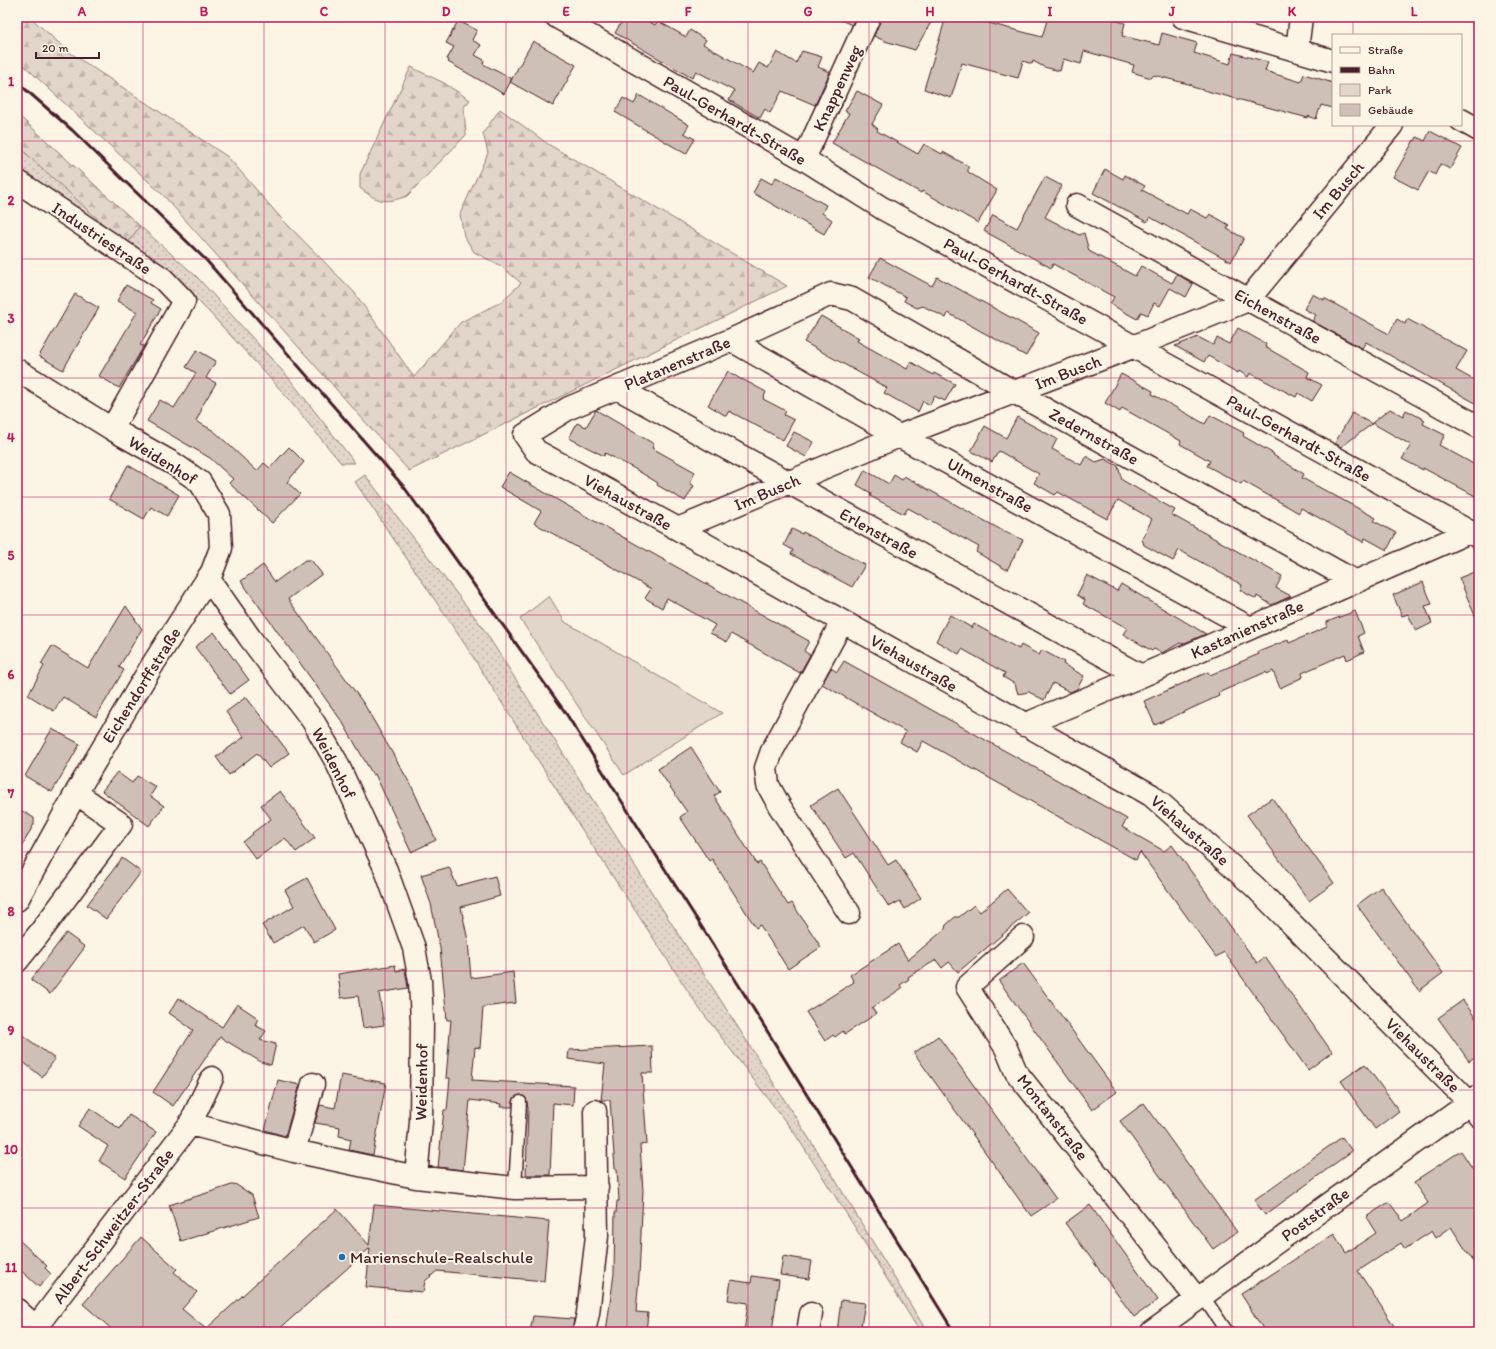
<svg xmlns="http://www.w3.org/2000/svg" width="1496" height="1349" font-family="Itim,sans-serif">
<style>
.grass{fill:url(#grass-dots);stroke:#967a7a}
.forest{fill:url(#forest-firs);stroke:#967a7a}
.park{fill:#e2d5ca;stroke:#967a7a}
.building{fill:#cfc0b7;stroke:#4a1f2b}
.lines{fill:none;stroke-linecap:round;stroke-linejoin:round}
.lane-casing{stroke:#4a1f2b;stroke-width:15}
.street-casing{stroke:#4a1f2b;stroke-width:25}
.secondary-casing{stroke:#4a1f2b;stroke-width:25}
.lane{stroke:#fcf5e5;stroke-width:12}
.street{stroke:#fcf5e5;stroke-width:22}
.secondary{stroke:#fcf5e5;stroke-width:22}
.rail{stroke:#4a1f2b;stroke-width:3}
.grid{fill:none;stroke:#c2185b;stroke-width:1;stroke-opacity:0.55}
.poi-dot{fill:#1f6fb2;stroke:#fcf5e5;stroke-width:1.5}
.labels{text-anchor:middle;dominant-baseline:central;stroke-width:4;stroke-linejoin:round;paint-order:stroke}
.street-label{font-size:17px;fill:#4a1f2b;stroke:#fcf5e5}
.poi-label{font-size:17px;fill:#4a1f2b;stroke:#fcf5e5;text-anchor:start}
.neatline{fill:none;stroke:#c2185b;stroke-width:1.5}
.grid-label{font-size:13px;text-anchor:middle;font-weight:bold;fill:#c2185b}
</style>
<defs>
<pattern id="grass-dots" width="8" height="8" patternUnits="userSpaceOnUse"><rect width="8" height="8" fill="#e2d5ca"/><path d="M2 2h.1M6 6h.1" fill="none" stroke="#c3b6ae" stroke-width="1.8" stroke-linecap="round"/></pattern>
<pattern id="forest-firs" width="22" height="20" patternUnits="userSpaceOnUse"><rect width="22" height="20" fill="#e2d5ca"/><path d="M5 1l3.5 6h-7zM16 11l3.5 6h-7z" fill="#c3b6ae"/></pattern>
</defs>
<rect width="100%" height="100%" fill="#fcf5e5"/>
<filter id="ink" filterUnits="userSpaceOnUse"><feTurbulence type="fractalNoise" baseFrequency=".025" numOctaves="2"/><feDisplacementMap in="SourceGraphic" scale="8" xChannelSelector="R" yChannelSelector="G"/><feConvolveMatrix kernelMatrix="1 2 1 2 8 2 1 2 1" color-interpolation-filters="sRGB"/></filter>
<g filter="url(#ink)">
<path class="grass" d="M17 142 126 245 140 226 197 277 288 377 355 463H341L279 388 208 311 180 283 17 170Z
M365 475 481 625 833 1176 927 1332H920L851 1221 795 1134 699 1008 577 822 466 646 355 482Z"/>
<path class="forest" d="M17 17H30L69 52 228 157 280 217 354 292 414 377 461 322 501 302 521 283 501 266 474 252 464 236 460 214 488 153 483 133 500 109 548 144 787 286 409 471 163 195 17 59Z
M411 67 444 83 470 100 464 107 466 135 407 196C386 204 377 202 360 188V174Z
M17 114 140 226 126 245 17 145Z"/>
<path class="park" d="M549 596 565 622 722 713 624 775 520 619Z"/>
<path class="building" d="M624 17H632L635 19 641 17 655 25 658 21 686 37 690 30 706 40 703 44 753 73 759 63 768 68 777 52 796 63 802 51 822 57 818 67 830 72 815 105 782 91 770 113 765 109 760 118 729 100 734 91 696 71 692 78 615 33Z
M834 17H855L852 25Z
M881 17H934L915 50 885 41 874 36Z
M946 17H966L1042 37 1048 17H1104L1125 23 1122 36 1159 45 1162 33 1197 43 1194 53 1230 64 1233 53 1268 62 1265 71 1301 82 1304 74 1333 83V108L1321 105 1316 119 1308 116V118L1192 87V85L1154 75 1151 78 1132 72 1134 65 1084 51 1081 64 1063 59 1060 71 1044 67 1033 61 1032 64 1023 61 1018 78 962 63 951 98 924 89Z
M458 21 477 30 472 40 481 45 475 55 484 60 483 64 512 79 504 94 448 62 449 60 447 59 454 47 446 43Z
M533 41 576 65 553 106 510 82Z
M857 91 883 105 872 124 878 129 877 131 918 154 924 144 942 154 943 152 968 166V172L997 190 978 223 922 191 921 193 832 143 849 113 845 111Z
M639 95 689 125 684 133 695 139 686 154 615 112 623 98 634 104Z
M1430 131 1462 148 1450 169 1440 164 1435 175 1429 171 1418 190 1393 177 1414 140 1415 141 1417 137 1425 141Z
M1105 169 1123 179 1125 175 1145 186 1142 190 1187 214 1190 209 1207 218 1210 214 1229 225 1227 229 1244 238 1231 262 1150 217 1147 222 1093 193Z
M776 177 826 205 822 213 832 220 824 234 753 193 761 178 772 184Z
M1045 177 1062 186 1045 217 1079 235 1084 233 1089 251 1135 276 1141 266 1172 283 1177 274 1193 284 1186 297 1170 288 1160 306 1154 303 1148 315 1141 312 1137 319 1110 304 1114 297 1053 264 1051 268 984 231 993 215 1017 228Z
M880 258 932 286 937 277 1039 333 1026 356 948 313 946 318 923 306 917 308 904 301 906 297 869 277Z
M126 285 153 300 151 303 161 309 140 345 144 346 119 388 99 376 137 312 117 301Z
M75 294 99 308 63 370 39 356Z
M1312 294 1324 300V298L1389 334 1397 319 1405 324 1407 319 1467 351 1456 370 1479 383V405L1366 342 1362 348 1312 321 1316 315 1304 309Z
M821 316 859 338 857 341 907 369 911 362 933 375 934 373 955 384 945 401 934 396 930 405 923 401 918 412 884 393 887 388 804 342Z
M1238 328 1266 344 1265 347 1309 372 1307 377 1322 385 1312 401 1298 393 1296 397 1250 373 1248 377 1239 371 1238 373 1208 356 1204 362 1175 346 1198 337 1213 345 1217 338 1229 344Z
M197 350 216 361 206 378 216 383 201 408 202 409 196 421 214 431 257 471 264 463 270 468 289 447 304 462 287 482 300 494 272 523 229 483 233 479 210 458 147 421 160 400 174 408 196 373 186 367Z
M728 371 742 380V379L766 392 763 399 786 411 784 415 794 420 783 440 729 411 726 416 708 405Z
M1121 374 1153 391 1152 394 1205 424 1210 415 1244 433 1243 436 1274 454 1273 455 1304 474 1302 478 1376 518 1374 521 1396 533 1387 550 1365 538 1363 542 1301 508 1299 513 1243 481 1241 484 1207 466 1210 461 1180 444 1181 441 1122 408 1120 412 1105 403Z
M1390 409 1403 416 1406 410 1425 420 1423 424 1445 435 1439 445 1479 467V498L1423 468V470L1402 459 1411 445 1372 423Z
M596 410 654 444 652 448 695 472 690 483 694 486 685 501 657 485 658 483 635 469 605 453 604 456 569 438 577 423 586 427Z
M1352 413 1372 424 1341 447 1335 443Z
M1017 417 1057 439 1052 449 1081 465 1086 456 1096 462 1105 459 1118 466 1122 480 1175 510 1172 515 1282 576 1276 588 1291 596 1272 605 1257 596 1256 599 1240 590 1242 585 1179 550 1173 561 1144 545 1142 539 1152 519 1118 500 1107 519 1058 492 1055 495 1034 483 1039 474 999 451 992 462 971 451 985 426 1006 438Z
M794 432 814 442 806 457 786 446Z
M128 465 179 495 167 516 151 507 144 519 109 499Z
M865 470 889 484 894 475 902 480 904 476 1005 532V531L1023 540 1007 570 976 552 979 547 908 508 904 514 870 496 871 493 857 485Z
M509 472 589 518 809 641 804 651 810 655 800 673 731 634 727 642 710 633 715 625 667 598 662 608 645 598 651 589 534 523 541 511 500 487Z
M792 529 802 534 803 532 865 565 852 587 791 554 793 550 784 545Z
M305 560H311L322 574 288 599 364 704 412 787 436 840 411 852 375 774 373 775 343 723 241 581 263 565 275 582Z
M1479 570V625L1459 578Z
M1087 575 1117 591 1121 584 1206 634 1182 644 1180 643 1162 653 1154 649 1152 651 1123 634 1127 628 1083 604 1085 600 1077 595Z
M1423 582 1432 604 1425 606 1432 623 1416 631 1408 614 1402 616 1393 595Z
M126 606 142 629 119 667 124 670 96 717 63 697 54 711 28 695 44 666 41 664 52 646 88 668Z
M1355 611 1364 633 1358 636 1364 652 1347 660 1345 654 1302 673 1303 677 1280 688 1273 671 1267 674 1266 672 1218 693 1219 696 1155 725 1144 701 1208 672 1210 675 1259 654 1258 652 1288 640 1289 643 1327 627V622Z
M950 615 972 628 974 624 1019 649 1021 645 1039 655 1042 650 1064 662 1063 664 1084 676 1077 689 1070 692 1053 683 1044 700 1029 692 1018 694 1015 684 1003 677 1005 673 962 649 959 654 936 641Z
M214 632 249 680 230 694 195 647Z
M844 661 1127 819 1122 827 1164 851 1172 845 1257 963 1265 957 1332 1052 1308 1070 1224 952 1216 957 1140 852 1136 860 923 741 917 752 900 742 906 732 822 684 831 668 837 672Z
M246 697 289 753 269 768 257 753 229 775 216 757 244 737 226 712Z
M52 729 80 744 52 792 25 776Z
M691 747 720 792 714 796 757 864 760 862 788 905 792 903 821 947 788 969 760 925 756 928 712 859 709 861 680 817 687 812 658 769Z
M117 772 132 783 137 776 156 787 150 796 164 806 149 826 102 791Z
M838 788 888 865 896 860 921 898 905 909 900 901 889 907 854 853 846 858 811 805Z
M280 791 315 838 296 852 285 838 256 859 243 842 253 834 252 833 271 819 261 805Z
M1272 798 1334 883 1309 901 1247 815Z
M17 808 34 818V824L17 855Z
M122 858 141 872 106 919 87 905Z
M449 867 457 886 495 876 500 896 461 907 468 941 471 978 513 972 516 1003 483 1007 480 1048 475 1047 472 1080 574 1086 573 1105 553 1103 550 1175H526L528 1108 526 1098 521 1095 514 1098 512 1107H500L501 1104 470 1100 463 1170 438 1167 444 1110H447L450 1078H446L451 1020H447L440 948 431 904 421 875Z
M307 878 335 930 314 942 304 925 273 943 262 925 294 906 285 890Z
M1381 887 1443 973 1419 991 1357 905Z
M1007 889 1028 913 958 972 949 962 942 968 936 960 908 977 909 979 900 985 902 988 872 1008 876 1014 845 1034 843 1031 835 1037 833 1035 825 1041 806 1012 854 982 850 975 898 944 908 960 945 929 946 925 955 917H959L974 905 980 912Z
M66 933 85 947 50 994 31 980Z
M1023 963 1117 1092 1092 1110 999 981Z
M395 965 396 971 405 969 408 988 379 993 384 1025 363 1028 358 996 341 998 338 974Z
M179 998 222 1027 237 1004 258 1018 255 1025 266 1031 260 1040 276 1044 271 1065 261 1062 220 1037 173 1106 153 1092 193 1030 169 1013Z
M1463 1000 1479 1023V1054L1469 1061 1438 1018Z
M17 1031 55 1059 42 1077 17 1057Z
M938 1036 1056 1199 1031 1216 914 1053Z
M652 1046 653 1073H642L647 1144 640 1145 643 1191 639 1276 636 1312 648 1313 646 1332H606L614 1274 615 1213H616L617 1201H619L617 1169H615L610 1100H601L605 1064 568 1059 569 1050Z
M1365 1064 1399 1111 1375 1129 1341 1081Z
M341 1075 386 1083 373 1155 349 1150 351 1139 339 1136 340 1127 315 1123 320 1105 335 1108Z
M278 1080 300 1085 285 1136 265 1130Z
M1144 1103 1237 1232 1213 1249 1120 1121Z
M90 1108 120 1129 129 1115 156 1132 125 1178 99 1161 108 1146 78 1126Z
M1342 1137 1352 1151 1265 1215 1254 1200Z
M1461 1151 1479 1178V1270L1451 1227 1436 1238 1432 1231 1405 1249 1401 1243 1358 1271 1398 1332H1265L1241 1294 1334 1234 1346 1253 1376 1233 1366 1217 1389 1202 1403 1221 1428 1203 1414 1183 1420 1179 1419 1178Z
M235 1184 252 1195 259 1217 181 1241 169 1205Z
M374 1205 549 1221 544 1281 437 1271 425 1281 423 1292 366 1287 370 1248 276 1332H115L83 1304 141 1237 177 1269 174 1272 197 1292 182 1309 206 1329 337 1209 369 1245Z
M1090 1205 1158 1300 1134 1317 1065 1223Z
M17 1238 47 1266 45 1268 51 1274 39 1287 17 1267Z
M783 1256 812 1261 809 1279 780 1275Z
M752 1276 779 1280 772 1332H744L748 1303 728 1300 731 1280 751 1283Z
M841 1300 865 1303 860 1332H837Z
M533 1316 574 1319 572 1332H530Z"/>
<g class="lines">
<defs>
<path id="lane" d="M515 1188 520 1102
M1202 1295 1227 1332"/>
<path id="street" d="M557 17 804 159 882 208 1479 537
M1297 50 1301 17
M804 159 869 17
M17 181 163 279 184 301 112 429
M1077 205 1479 427
M731 340 899 436 1250 628
M17 370 112 429 174 464 200 482 219 514 221 548 212 572 208 578 250 638 313 721 336 761 386 870 414 948 420 981 422 1021 421 1122 416 1177
M617 388 1141 676
M678 529 899 436 1135 346 1248 300 1392 125
M1356 582 1014 392 852 299 831 294 731 340 569 408 525 435 536 451 678 529 1151 795 1254 886 1470 1103 1479 1116
M842 622 772 751 766 768 768 785 780 807 849 913
M1024 725 1141 676 1469 532
M17 900 76 793 153 664 208 578
M1023 937 967 987 1006 1048 1016 1072 1197 1299
M17 961 39 934 121 824 76 793
M190 1124 294 1151 416 1177 515 1188 597 1187
M294 1151 313 1084
M17 1310 41 1332
M36 1327 190 1124 212 1078
M584 1332 588 1313 597 1236 595 1111
M808 1332 811 1314
M1152 1332 1479 1096"/>
<path id="secondary" d="M1183 17 1333 61
M1461 120 1479 130"/>
</defs>
<use href="#lane" class="lane-casing"/>
<use href="#street" class="street-casing"/>
<use href="#secondary" class="secondary-casing"/>
<use href="#lane" class="lane"/>
<use href="#street" class="street"/>
<use href="#secondary" class="secondary"/>
<path class="rail" d="M17 82 72 130 206 260 404 487 565 712 738 984 954 1332"/>
</g>
</g>
<path class="grid" d="M143 17V1332M264 17V1332M385 17V1332M506 17V1332M627 17V1332M748 17V1332M869 17V1332M990 17V1332M1111 17V1332M1232 17V1332M1353 17V35M1353 125V1332M17 141H1479M17 259H1479M17 378H1479M17 497H1479M17 615H1479M17 734H1479M17 852H1479M17 971H1479M17 1090H1479M17 1208H1479"/>
<circle class="poi-dot" cx="342" cy="1257" r="4"/>
<g class="labels">
<g class="street-label">
<text transform="translate(837 88) rotate(-65)">Knappenweg</text>
<text transform="translate(735 120) rotate(30)">Paul-Gerhardt-Straße</text>
<text transform="translate(1338 190) rotate(-50)">Im Busch</text>
<text transform="translate(102 238) rotate(34)">Industriestraße</text>
<text transform="translate(1016 281) rotate(29)">Paul-Gerhardt-Straße</text>
<text transform="translate(1278 316) rotate(29)">Eichenstraße</text>
<text transform="translate(677 363) rotate(-23)">Platanenstraße</text>
<text transform="translate(1068 372) rotate(-21)">Im Busch</text>
<text transform="translate(1094 436) rotate(29)">Zedernstraße</text>
<text transform="translate(1299 438) rotate(29)">Paul-Gerhardt-Straße</text>
<text transform="translate(163 460) rotate(32)">Weidenhof</text>
<text transform="translate(990 485) rotate(29)">Ulmenstraße</text>
<text transform="translate(767 492) rotate(-23)">Im Busch</text>
<text transform="translate(628 502) rotate(29)">Viehaustraße</text>
<text transform="translate(879 533) rotate(29)">Erlenstraße</text>
<text transform="translate(1247 629) rotate(-24)">Kastanienstraße</text>
<text transform="translate(914 663) rotate(30)">Viehaustraße</text>
<text transform="translate(141 685) rotate(-58)">Eichendorffstraße</text>
<text transform="translate(334 763) rotate(63)">Weidenhof</text>
<text transform="translate(1190 830) rotate(41)">Viehaustraße</text>
<text transform="translate(1423 1055) rotate(45)">Viehaustraße</text>
<text transform="translate(421 1082) rotate(-89)">Weidenhof</text>
<text transform="translate(1053 1117) rotate(52)">Montanstraße</text>
<text transform="translate(1315 1214) rotate(-36)">Poststraße</text>
<text transform="translate(113 1226) rotate(-53)">Albert-Schweitzer-Straße</text>
</g>
<g class="poi-label">
<text x="350" y="1257">Marienschule-Realschule</text>
</g>
</g>
<rect width="1496" height="1349" fill="none" stroke="#fcf5e5" stroke-width="44"/>
<rect x="1332" y="34" width="130" height="92" fill="#fcf5e5" stroke="#b59f9b"/>
<rect x="1340" y="47" width="20" height="6" fill="#fcf5e5" stroke="#b59f9b"/>
<text x="1368" y="54" font-size="12" fill="#4a1f2b">Straße</text>
<rect x="1340" y="67" width="20" height="6" fill="#4a1f2b" stroke="#b59f9b"/>
<text x="1368" y="74" font-size="12" fill="#4a1f2b">Bahn</text>
<rect x="1340" y="84" width="20" height="12" fill="#e2d5ca" stroke="#b59f9b"/>
<text x="1368" y="94" font-size="12" fill="#4a1f2b">Park</text>
<rect x="1340" y="104" width="20" height="12" fill="#cfc0b7" stroke="#b59f9b"/>
<text x="1368" y="114" font-size="12" fill="#4a1f2b">Gebäude</text>
<path d="M36 52v6h63v-6" fill="none" stroke="#4a1f2b" stroke-width="2"/>
<text x="42" y="52" font-size="12" fill="#4a1f2b" stroke="#fcf5e5" stroke-width="3" paint-order="stroke">20 m</text>
<rect x="22" y="22" width="1452" height="1305" class="neatline"/>
<g class="grid-label">
<text x="82" y="16">A</text>
<text x="204" y="16">B</text>
<text x="324" y="16">C</text>
<text x="446" y="16">D</text>
<text x="566" y="16">E</text>
<text x="688" y="16">F</text>
<text x="808" y="16">G</text>
<text x="930" y="16">H</text>
<text x="1050" y="16">I</text>
<text x="1172" y="16">J</text>
<text x="1292" y="16">K</text>
<text x="1414" y="16">L</text>
<text x="11" y="86">1</text>
<text x="11" y="205">2</text>
<text x="11" y="323">3</text>
<text x="11" y="442">4</text>
<text x="11" y="560">5</text>
<text x="11" y="679">6</text>
<text x="11" y="798">7</text>
<text x="11" y="916">8</text>
<text x="11" y="1035">9</text>
<text x="11" y="1154">10</text>
<text x="11" y="1272">11</text>
</g>
</svg>
